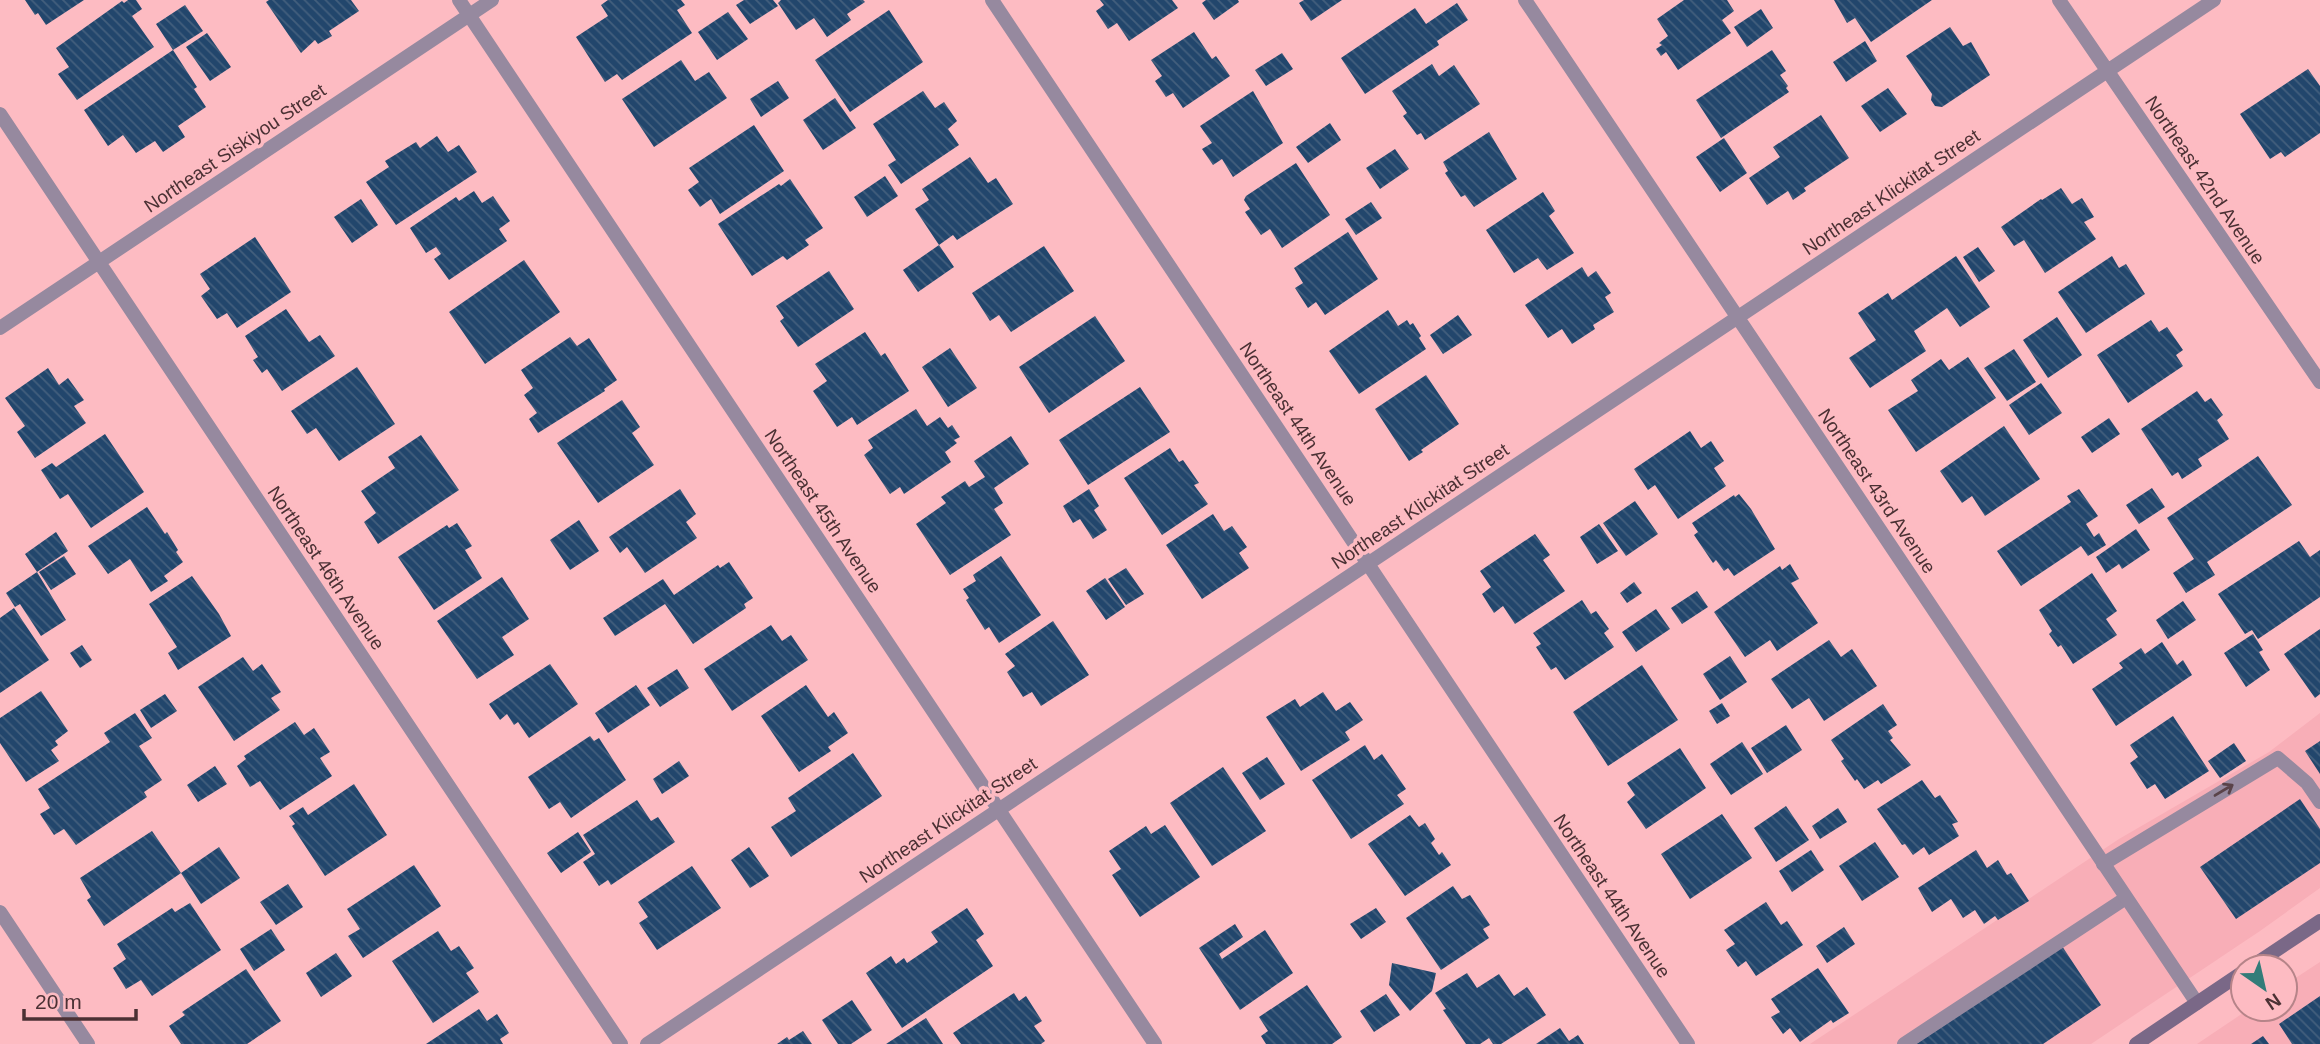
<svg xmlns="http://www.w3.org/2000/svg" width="2320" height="1044" font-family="Helvetica,sans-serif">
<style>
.built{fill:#f8aeb7}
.building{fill:url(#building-back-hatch)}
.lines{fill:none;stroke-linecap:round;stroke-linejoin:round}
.service{stroke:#96899f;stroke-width:14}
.minor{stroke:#96899f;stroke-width:14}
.secondary{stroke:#7a6887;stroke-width:14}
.oneway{stroke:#5a4349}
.labels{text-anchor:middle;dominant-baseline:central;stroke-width:7;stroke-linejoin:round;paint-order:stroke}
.street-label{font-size:19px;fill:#4b3134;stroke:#fdbbc2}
</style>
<defs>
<pattern id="building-back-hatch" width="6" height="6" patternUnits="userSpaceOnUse" patternTransform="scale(1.75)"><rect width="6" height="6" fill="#22466c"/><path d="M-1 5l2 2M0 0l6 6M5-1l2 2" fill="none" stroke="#435f7d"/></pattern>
</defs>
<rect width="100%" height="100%" fill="#fdbbc2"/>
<path class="built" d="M2320 713V888L2260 931 2091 1044H1810L2119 839 2269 752Z
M2320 962V1044H2197L2249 1009H2285V985Z"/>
<path class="building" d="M25 0H84L46 25 38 13 35 15Z
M128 0H136L142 9 132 16 154 47 77 100 58 74 69 67 56 48 122 1 124 3Z
M269 0H351L359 11 329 31 332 36 318 44 315 40 301 53 266 2Z
M608 0H681L685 5 677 10 692 33 622 80 617 74 605 82 576 37 608 16 601 5Z
M744 0H773L778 6 750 24 736 5Z
M781 0H863L865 2 847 14 851 20 827 37 814 18 796 30 778 3Z
M1100 0H1172L1178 8 1129 41 1117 23 1108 29 1096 11 1104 5Z
M1206 0H1238L1239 2 1214 20 1202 3Z
M1304 0H1342L1311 21 1299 3Z
M1684 0H1727L1734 11 1722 20 1731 33 1678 70 1666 52 1661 56 1656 49 1662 45 1659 43 1668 36 1657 19Z
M1834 0H1932L1871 42 1855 18 1847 23Z
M1457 3 1468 20 1437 41 1439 45 1365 94 1341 58 1415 8 1426 24Z
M185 5 203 31 173 50 156 24Z
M1761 9 1773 28 1747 47 1734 27Z
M889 10 923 62 850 112 815 60Z
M728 12 748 39 717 60 698 32Z
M1950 27 1963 46 1971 42 1990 75 1942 107 1935 106 1931 100 1932 94 1906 56Z
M1194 32 1212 59 1216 56 1230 76 1183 108 1173 93 1166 97 1155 81 1162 76 1151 60Z
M207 33 231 67 210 81 186 47Z
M1865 41 1877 61 1846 82 1833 62Z
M173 50 197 87 194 89 206 107 178 126 185 137 163 152 155 141 136 153 123 135 108 146 84 110Z
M1772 50 1786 71 1780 75 1788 86 1786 88 1789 92 1721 138 1696 100Z
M1282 53 1293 69 1266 86 1255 70Z
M681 60 695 81 709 72 727 98 654 147 622 99Z
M1432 64 1439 76 1454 65 1480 104 1425 140 1421 133 1417 135 1403 116 1407 113 1392 91Z
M2308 69 2320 86V133L2285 157 2281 152 2270 159 2240 114Z
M778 81 789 98 761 117 750 99Z
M1888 88 1907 114 1880 132 1861 106Z
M923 91 935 108 944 102 957 121 948 129 959 145 901 184 888 165 896 160 873 124Z
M1253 91 1283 143 1233 177 1222 159 1213 165 1202 149 1212 143 1200 126Z
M835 98 856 128 823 150 803 120Z
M1821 115 1849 158 1804 188 1806 191 1793 200 1788 191 1767 205 1749 178 1780 157 1773 147Z
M1330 123 1341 140 1308 163 1296 147Z
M754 125 784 171 720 214 711 199 700 207 688 190 699 182 689 168Z
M1489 132 1517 179 1474 207 1465 195 1461 197 1445 173 1448 171 1443 162Z
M437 136 448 152 459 145 477 172 396 225 366 182 389 167 385 161 416 142 420 148Z
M1724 138 1747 173 1720 192 1696 157Z
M1395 149 1409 169 1380 189 1366 168Z
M970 157 988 183 996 178 1013 204 957 240 953 235 939 245 915 209 929 200 922 189Z
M1296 163 1330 215 1282 248 1270 229 1261 235 1245 212 1250 209 1244 200 1246 196Z
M885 176 898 196 867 217 854 197Z
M790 179 823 228 805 240 809 245 787 260 783 256 752 276 718 224 779 184 781 186Z
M2061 188 2072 204 2082 198 2094 217 2084 222 2096 239 2045 273 2024 240 2014 246 2001 227 2041 199 2042 200Z
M474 191 482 203 493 196 510 221 499 229 507 241 449 280 434 259 441 254 436 247 426 253 410 228 456 197 459 201Z
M1543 192 1555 211 1549 216 1574 253 1547 270 1538 258 1514 273 1486 230Z
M361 199 378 225 352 243 334 217Z
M1371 202 1382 218 1356 235 1345 219Z
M1348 232 1378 279 1325 315 1316 302 1308 308 1295 288 1303 283 1294 268Z
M255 237 291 292 237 328 227 313 217 319 201 296 210 289 200 274Z
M939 245 954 267 918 292 903 270Z
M1044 246 1074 291 1011 332 999 315 990 321 972 293Z
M1978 247 1995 271 1979 282 1963 257Z
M1956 256 1990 307 1960 327 1947 308 1914 331 1926 351 1870 388 1849 358 1876 340 1858 313 1888 293 1892 300Z
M2112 256 2119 268 2126 264 2145 294 2086 333 2058 292Z
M524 260 560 312 485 364 449 312Z
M1582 267 1588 277 1596 271 1611 293 1605 297 1614 312 1593 325 1595 329 1572 344 1562 329 1548 338 1525 305Z
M829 271 854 309 798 347 780 321 784 318 776 306Z
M286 309 309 342 320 335 335 356 282 391 267 369 262 373 253 360 258 357 245 336Z
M1388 310 1398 326 1407 320 1410 325 1413 323 1421 336 1419 338 1426 349 1359 394 1329 351Z
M1458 315 1472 335 1443 354 1430 335Z
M1095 316 1125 361 1049 413 1019 367Z
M2057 317 2082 355 2048 378 2023 340Z
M2151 320 2159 332 2167 327 2183 350 2176 355 2183 366 2128 403 2097 355Z
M865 332 881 356 885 353 909 391 857 425 852 417 837 427 813 391 827 381 815 364Z
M570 337 577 346 589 338 617 380 604 389 605 391 538 433 529 419 537 413 524 395 533 388 521 370Z
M950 348 977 388 948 407 922 367Z
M2014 349 2036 382 2007 401 1984 368Z
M1968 357 1996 398 1916 452 1888 410 1918 391 1911 380 1941 359 1949 370Z
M357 367 395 424 339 461 316 428 307 434 291 411Z
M48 368 59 385 68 378 84 400 74 406 86 423 35 458 17 432 25 426 5 398Z
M1426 375 1459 424 1421 450 1423 452 1409 461 1375 409Z
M2041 383 2062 413 2029 435 2009 405Z
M1140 387 1170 432 1088 485 1059 440Z
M2197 391 2205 402 2211 398 2223 415 2217 420 2229 439 2198 459 2202 466 2182 479 2178 472 2172 476 2141 429Z
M622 400 640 427 632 433 654 465 598 503 557 443Z
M916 409 927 426 940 417 948 428 952 425 960 437 954 440 957 443 945 452 951 462 904 494 900 487 890 494 864 455 873 448 868 440Z
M2109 418 2120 434 2092 453 2081 437Z
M2004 426 2040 479 1985 516 1972 496 1962 503 1940 471Z
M1690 431 1701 448 1711 441 1724 461 1714 468 1726 486 1678 519 1655 485 1648 490 1634 469Z
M105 434 144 492 91 528 68 494 60 499 41 470 52 463 56 467Z
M421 435 459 490 378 544 364 522 376 513 361 491 395 468 388 457Z
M1011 436 1029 464 994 488 1003 503 994 509 1011 535 950 575 916 524 946 503 941 497 965 481 969 487 985 477 974 461Z
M1170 448 1179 462 1183 460 1199 483 1194 485 1208 504 1162 535 1124 478Z
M2258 456 2292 505 2207 562 2215 575 2186 593 2173 573 2194 559 2167 518Z
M2152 488 2165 507 2139 524 2126 505Z
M680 489 696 514 686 522 697 538 645 573 627 547 620 553 609 537Z
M1089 489 1099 506 1094 510 1107 530 1093 539 1080 519 1073 523 1063 506Z
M2079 489 2098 516 2086 524 2094 537 2099 533 2106 545 2088 556 2081 546 2021 586 1997 551 2071 502 2067 496Z
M1739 494 1751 509 1775 549 1734 576 1728 568 1724 571 1716 560 1713 563 1694 535 1698 532 1692 523 1734 495 1735 497Z
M1635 501 1658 534 1626 556 1603 523Z
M147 507 165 534 167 532 178 550 176 552 183 562 164 576 168 581 151 592 130 559 108 574 88 546Z
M1213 514 1224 531 1232 526 1247 547 1239 553 1249 568 1202 599 1166 545Z
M579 520 599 551 570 570 550 540Z
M457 523 472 546 465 550 482 578 434 610 398 557 447 525 449 528Z
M1599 524 1618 551 1597 564 1580 537Z
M2136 529 2150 550 2122 569 2119 564 2106 573 2096 557Z
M56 532 68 551 37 572 25 554Z
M1535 534 1550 555 1543 560 1565 591 1515 624 1503 606 1494 613 1482 594 1491 587 1480 571Z
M2299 541 2310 557 2320 550V597L2258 639 2252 630 2245 634 2218 594Z
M64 556 76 574 51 590 39 572Z
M1001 556 1041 615 999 643 989 627 985 630 966 600 969 598 963 589 976 581 973 575Z
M729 562 753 598 744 604 746 608 693 644 665 604 615 636 603 618 663 579 674 595 718 565 720 568Z
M1790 564 1799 579 1791 583 1818 623 1777 651 1770 640 1745 657 1714 612 1780 566 1782 570Z
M1126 568 1144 594 1126 605 1108 579Z
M37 572 66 620 41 636 20 604 15 607 6 593Z
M2092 573 2117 611 2106 619 2117 635 2073 664 2061 645 2058 647 2049 634 2052 631 2039 610Z
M192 576 219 614 231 636 178 670 168 653 177 647 149 604Z
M502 577 529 619 502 637 514 655 477 679 437 621Z
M1105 578 1125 607 1106 620 1086 591Z
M1634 582 1642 593 1627 603 1620 593Z
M1697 591 1708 607 1682 624 1671 608Z
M1582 600 1591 614 1596 611 1609 629 1604 633 1614 647 1565 680 1556 667 1551 670 1536 647 1541 644 1533 633Z
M2183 601 2196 620 2168 639 2156 620Z
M14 608 49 660 0 693V618Z
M1656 609 1670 629 1636 652 1622 632Z
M1053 621 1089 675 1041 706 1032 692 1023 697 1007 672 1015 666 1005 654Z
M771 625 782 641 791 635 808 660 732 711 704 669Z
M2320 629V694L2315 698 2284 654Z
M2253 634 2263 650 2259 652 2270 670 2246 687 2224 653Z
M1829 640 1841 657 1852 649 1877 686 1824 721 1809 698 1792 709 1771 679Z
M2162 642 2177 665 2183 660 2192 675 2116 726 2092 689 2123 668 2119 663 2141 648 2145 654Z
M82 645 92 660 80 668 70 653Z
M1730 656 1747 682 1720 700 1703 674Z
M243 657 253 671 262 664 281 692 271 698 280 710 234 741 198 687Z
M550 664 578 704 529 738 518 722 514 725 507 714 500 720 489 704Z
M1642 665 1678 720 1608 766 1573 712Z
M677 669 689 688 660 707 647 688Z
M636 685 650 705 608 733 595 713Z
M806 685 828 717 834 712 848 733 828 747 831 751 799 772 761 716Z
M41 691 68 731 55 741 58 745 51 750 59 761 26 782 0 743V718Z
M1323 692 1336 711 1350 702 1363 720 1345 732 1350 740 1301 771 1266 717 1295 699 1300 707Z
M165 694 177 711 151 728 140 710Z
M1722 703 1730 716 1717 724 1709 711Z
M1883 704 1897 725 1888 731 1893 738 1890 740 1911 765 1881 784 1878 780 1864 789 1857 779 1855 781 1841 761 1844 759 1831 740Z
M135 713 152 738 139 746 162 780 144 792 147 797 76 845 64 829 54 835 40 814 50 808 38 789 110 742 104 733Z
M2173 716 2209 771 2165 799 2155 784 2147 789 2130 763 2138 757 2130 745Z
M295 722 304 735 314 728 330 752 320 758 332 776 280 810 260 781 250 787 237 766 246 759 244 756Z
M1786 725 1802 750 1767 773 1751 748Z
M590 736 594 741 599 738 626 780 571 818 560 802 549 809 528 777Z
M2320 741V774L2305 751Z
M1742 742 1763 774 1731 795 1710 764Z
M2234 743 2246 761 2220 778 2208 761Z
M1365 745 1374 760 1382 754 1406 789 1397 795 1404 804 1351 839 1312 780Z
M1680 748 1706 788 1646 829 1627 802 1635 795 1627 783Z
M853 753 882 796 791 857 771 827 796 811 788 798Z
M1267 757 1285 784 1260 800 1242 773Z
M679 761 689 776 662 794 653 779Z
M215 766 227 784 198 802 187 785Z
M1223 767 1266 831 1212 866 1170 803Z
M1922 780 1935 798 1940 795 1958 822 1952 824 1959 836 1929 855 1924 847 1913 855 1905 844 1902 845 1877 809Z
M354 784 387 835 325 876 292 826 295 824 289 816 303 807 308 815Z
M2300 799 2320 829V863L2236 919 2200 867Z
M637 800 651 821 658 817 675 842 611 885 608 880 599 886 583 862 595 854 583 835Z
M1786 806 1809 840 1776 862 1754 828Z
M1838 808 1847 822 1820 839 1812 826Z
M1722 814 1752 858 1690 899 1661 854Z
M1410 815 1419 827 1425 823 1435 839 1431 843 1439 855 1442 852 1451 865 1405 896 1368 844Z
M1165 825 1200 877 1140 917 1112 875 1121 869 1109 851 1146 826 1151 834Z
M152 831 181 873 104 926 87 900 91 897 80 878Z
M578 832 591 852 561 873 547 853Z
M1875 842 1899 877 1862 901 1839 866Z
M219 847 240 878 201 904 181 873Z
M749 847 769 876 750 888 731 860Z
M1811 850 1824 870 1792 892 1779 871Z
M1976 850 1987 868 1998 860 2007 875 2011 873 2029 901 1998 920 1995 916 1984 924 1975 910 1963 918 1951 899 1932 912 1918 888Z
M414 865 441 906 363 958 348 936 360 929 347 909Z
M692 866 721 908 657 950 639 923 648 917 638 902Z
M288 884 303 907 276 925 260 902Z
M1453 886 1462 899 1470 895 1490 925 1483 929 1489 938 1441 970 1406 918Z
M1766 902 1781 925 1787 921 1803 945 1756 976 1746 961 1738 967 1726 950 1735 944 1724 930Z
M190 903 221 950 152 996 141 980 126 989 113 968 126 959 117 944 172 908 175 912Z
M967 908 984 934 976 940 993 966 902 1028 866 973 891 956 896 964 904 958 907 963 938 942 931 932Z
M1376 908 1386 922 1361 939 1350 924Z
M1235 924 1243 937 1219 954 1222 959 1265 930 1293 973 1240 1010 1199 948Z
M1844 927 1855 944 1827 963 1816 946Z
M271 929 285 950 254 971 240 949Z
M438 931 451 951 459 946 474 968 466 973 479 992 433 1023 392 961Z
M2062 946 2101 1005 2043 1044H1916Z
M336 953 352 976 321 997 306 973Z
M1392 963 1436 973 1432 991 1410 1011 1389 985Z
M1818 968 1849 1013 1833 1023 1831 1020 1800 1042 1790 1028 1783 1034 1771 1017 1780 1012 1771 999Z
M246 969 281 1021 247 1044H181L169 1026 185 1015 182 1012Z
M1467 973 1477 988 1499 974 1514 996 1527 987 1546 1015 1501 1044H1493L1489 1038 1480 1044H1466L1443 1010 1446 1009 1435 993Z
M1307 985 1342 1037 1332 1044H1266L1261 1036 1268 1031 1259 1017Z
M1014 993 1019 1001 1026 996 1042 1021 1034 1026 1045 1041 1041 1044H961L953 1033Z
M1386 994 1400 1015 1374 1032 1360 1011Z
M2320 996V1044H2292L2279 1024Z
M852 1000 872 1030 851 1044H838L822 1020Z
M479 1009 487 1021 497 1014 509 1033 500 1039 503 1044H426Z
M926 1018 943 1044H886Z
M1560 1028 1569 1041 1578 1035 1584 1044H1536Z
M803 1031 812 1044H777L787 1037 789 1040Z
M2263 1036 2269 1044H2251Z"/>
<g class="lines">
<path class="service" d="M2103 864 2278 758 2307 783 2320 802
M1904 1044 2126 898"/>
<path class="minor" d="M459 0 1155 1044
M992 0 1688 1044
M1525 0 2197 1003
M2059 0 2320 382
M0 114 621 1044
M0 328 492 0
M0 912 88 1044
M647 1044 2214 0"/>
<path class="secondary" d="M2251 967 2320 921
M2136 1044 2243 972"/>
</g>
<defs><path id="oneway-shaft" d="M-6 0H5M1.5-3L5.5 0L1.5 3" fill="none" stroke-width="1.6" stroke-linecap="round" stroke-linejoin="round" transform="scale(1.75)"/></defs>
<use class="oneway" href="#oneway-shaft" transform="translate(2224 790) rotate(-31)"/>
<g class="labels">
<g class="street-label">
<text transform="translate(235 148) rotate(-34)">Northeast Siskiyou Street</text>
<text transform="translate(2205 180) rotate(56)">Northeast 42nd Avenue</text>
<text transform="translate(1891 192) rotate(-34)">Northeast Klickitat Street</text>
<text transform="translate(1298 424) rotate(56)">Northeast 44th Avenue</text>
<text transform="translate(1877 491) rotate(56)">Northeast 43rd Avenue</text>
<text transform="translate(1420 506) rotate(-34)">Northeast Klickitat Street</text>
<text transform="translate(823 511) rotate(56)">Northeast 45th Avenue</text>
<text transform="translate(326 568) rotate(56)">Northeast 46th Avenue</text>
<text transform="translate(948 820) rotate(-34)">Northeast Klickitat Street</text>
<text transform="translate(1612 896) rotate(56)">Northeast 44th Avenue</text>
</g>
</g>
<g transform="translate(2264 988) rotate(146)"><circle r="33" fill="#fdbbc2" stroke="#b68489" stroke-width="2"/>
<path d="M0-5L12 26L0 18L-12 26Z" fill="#337c79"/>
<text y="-10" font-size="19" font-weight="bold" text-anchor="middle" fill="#4b3134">N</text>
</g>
<path d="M24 1009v10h112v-10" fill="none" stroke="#4b3134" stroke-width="3.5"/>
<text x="35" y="1009" font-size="21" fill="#4b3134" stroke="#fdbbc2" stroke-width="5" paint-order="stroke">20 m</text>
</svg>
